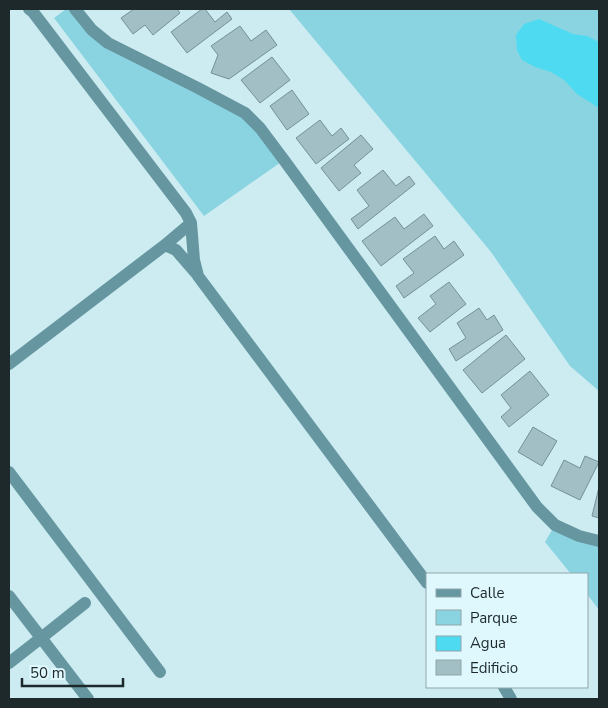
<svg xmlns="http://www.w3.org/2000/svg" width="608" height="708" font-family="'Nunito Sans',sans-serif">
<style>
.green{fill:#8ad4e1}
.water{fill:#4edaf1}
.building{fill:#a1bfc5;stroke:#749197}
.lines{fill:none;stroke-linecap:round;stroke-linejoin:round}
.minor{stroke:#6697a1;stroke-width:12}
</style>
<rect width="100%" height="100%" fill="#cdecf2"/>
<path class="green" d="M66 9H75L92 30 245 113 284 160 204 216 54 18Z
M289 9H599V391L570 366 491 252Z
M555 525 599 541V610L587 594V574H571L545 542Z"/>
<path class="water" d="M539 19 573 34 587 36 599 42V108L577 94 564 80 551 72 535 67 522 60 517 50 516 35 524 24Z"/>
<path class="building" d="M134 9H177L180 13 153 35 145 25 133 34 121 18Z
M202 9H205L215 22 227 12 232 19 187 53 171 32Z
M240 26 251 41 266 30 277 45 229 79 211 73 218 55 211 46Z
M272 57 290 80 260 103 241 80Z
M292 90 309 114 287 130 270 106Z
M320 120 332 136 341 128 349 139 316 164 296 138Z
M361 135 373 149 354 165 361 173 339 191 321 168Z
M383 170 396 186 409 176 415 184 358 229 351 219 369 206 357 190Z
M424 214 433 226 381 266 362 241 395 217 404 229Z
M435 236 444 249 454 241 464 255 404 298 396 286 414 273 403 259Z
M449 282 466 304 430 332 418 318 436 304 430 296Z
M479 308 487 320 494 315 503 330 456 361 449 349 466 338 457 323Z
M506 335 525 359 482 393 463 370Z
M530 371 549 395 509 427 501 417 511 408 501 395Z
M533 427 557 441 542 466 518 452Z
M585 456 599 462 580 500 551 486 564 460 580 468Z
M599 487V518L592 516Z"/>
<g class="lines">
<path class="minor" d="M29 9 33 12 186 213 191 223 194 260 198 276 427 583
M75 9 92 30 108 43 198 88 245 113 260 128 284 160 537 507 555 525 579 536 599 541
M165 245 176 250 196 273
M9 364 165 245 191 223
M9 472 160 672
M9 596 88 699
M9 663 41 638 85 603
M504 687 511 699"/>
</g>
<rect width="608" height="708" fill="none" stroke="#1d292b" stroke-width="20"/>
<rect x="426" y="573" width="162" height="115" fill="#dff8fd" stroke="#91a5a9"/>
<rect x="436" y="589" width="25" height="8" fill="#6697a1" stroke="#91a5a9"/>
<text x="470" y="598" font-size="15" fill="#1d292b">Calle</text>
<rect x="436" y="610" width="25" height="15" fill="#8ad4e1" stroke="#91a5a9"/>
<text x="470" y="623" font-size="15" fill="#1d292b">Parque</text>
<rect x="436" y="636" width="25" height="15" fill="#4edaf1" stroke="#91a5a9"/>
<text x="470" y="648" font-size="15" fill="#1d292b">Agua</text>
<rect x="436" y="660" width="25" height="15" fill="#a1bfc5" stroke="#91a5a9"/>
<text x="470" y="673" font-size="15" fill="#1d292b">Edificio</text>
<path d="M22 678v8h101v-8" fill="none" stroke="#1d292b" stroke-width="2.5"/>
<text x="30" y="678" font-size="15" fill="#1d292b" stroke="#dff8fd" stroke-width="4" paint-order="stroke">50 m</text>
</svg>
